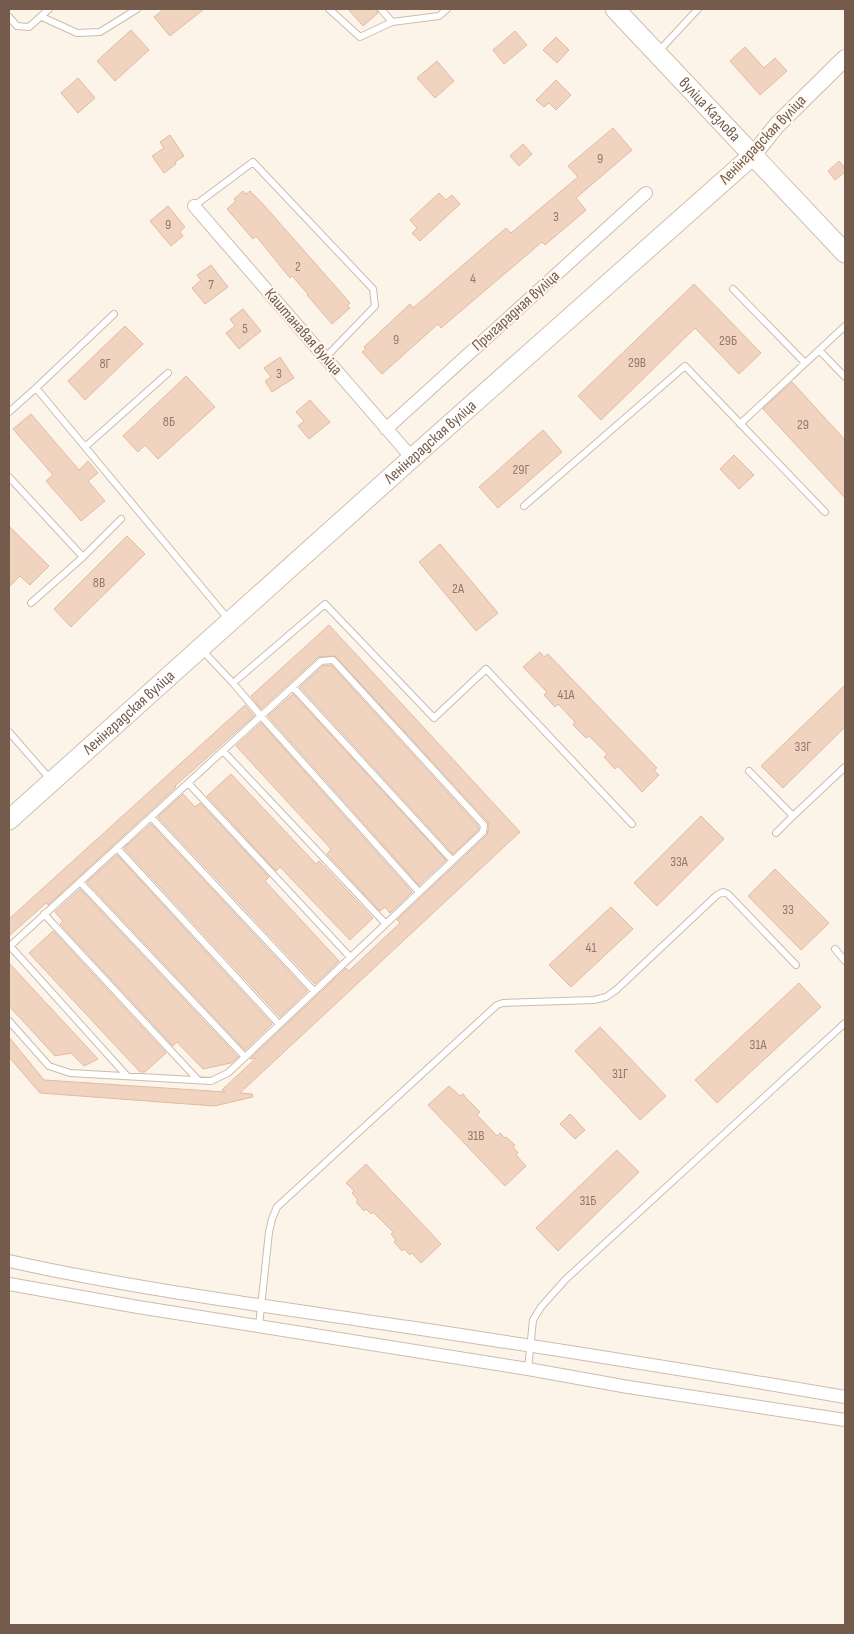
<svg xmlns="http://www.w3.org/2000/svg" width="854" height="1634" font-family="'Sofia Sans Condensed',sans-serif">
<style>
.building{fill:#f0d4c0;stroke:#e2baa1}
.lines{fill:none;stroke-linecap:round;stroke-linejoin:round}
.service-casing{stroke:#cdbcae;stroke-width:8}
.minor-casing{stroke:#cdbcae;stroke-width:14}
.tertiary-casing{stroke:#cdbcae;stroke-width:18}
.secondary-casing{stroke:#d2beae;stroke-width:21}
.service{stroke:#fff;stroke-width:6}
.minor{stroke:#fff;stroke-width:12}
.tertiary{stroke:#fff;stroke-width:16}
.secondary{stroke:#fff;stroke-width:19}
.labels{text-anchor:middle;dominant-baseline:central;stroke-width:4;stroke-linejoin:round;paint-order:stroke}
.number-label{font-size:14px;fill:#947969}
.street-label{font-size:16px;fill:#755b4c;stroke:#fef8ee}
</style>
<rect width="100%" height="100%" fill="#fcf4e8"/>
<path class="building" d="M164 9H204L170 36 154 17Z
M348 9H376L378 13 363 26Z
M131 30 149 50 115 81 97 61Z
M515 31 527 45 504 64 493 50Z
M556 37 569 50 557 63 543 50Z
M745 47 764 68 775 58 787 71 760 95 730 61Z
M437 61 454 81 435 98 417 78Z
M78 78 95 98 78 113 61 93Z
M556 80 571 95 556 110 549 103 544 107 536 100Z
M613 128 632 150 576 198 586 210 545 245 542 242 441 328 438 324 382 374 362 352 366 349 364 347 410 304 413 308 506 228 511 233 578 177 568 166Z
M170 135 184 156 175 162 176 164 164 173 152 156 164 148 160 142Z
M523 144 532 154 519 166 510 156Z
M839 161 845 168V172L835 180 828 171Z
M243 191 246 194 250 191 262 203 350 303 347 306 350 308 332 324 307 295 308 294 292 276 290 278 256 236 253 239 227 209 236 201 234 199Z
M439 193 446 200 452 195 460 204 420 241 412 233 417 228 410 220Z
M168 206 185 227 180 232 183 236 171 246 150 221Z
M211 265 228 287 205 304 192 288 201 280 197 275Z
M694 284 761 353 739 374 695 328 601 420 578 396Z
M243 309 261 331 239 349 226 333 235 326 230 319Z
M125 326 143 344 85 400 68 381Z
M280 357 294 378 272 392 265 381 271 377 264 368Z
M186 376 215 407 158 459 145 445 138 452 123 436Z
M792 382 845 440V498L763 409Z
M310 400 330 422 309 439 298 426 304 421 296 412Z
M31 414 79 470 88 461 98 473 88 481 105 501 81 521 46 481 53 475 13 429Z
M543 430 562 452 498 508 479 487Z
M734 455 754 475 739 489 720 469Z
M9 526 49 566 30 585 20 576 9 587Z
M127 536 145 554 71 627 54 609Z
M440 544 498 613 476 631 419 562Z
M329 625 520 832 240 1093 252 1094 253 1097 214 1106 40 1093 9 1057V1037L44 1080 225 1092 222 1090 256 1058 250 1059 346 968 349 971 400 923 397 920 487 835 489 826 488 822 335 656 318 657 261 709 251 696Z
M540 652 544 657 548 654 657 768 654 770 659 775 642 792 618 766 615 769 604 757 607 754 589 736 586 738 573 725 575 722 558 704 555 707 544 695 547 692 523 667Z
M331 665 479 827 478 830 453 854 300 687 323 666Z
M845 685V727L783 788 761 766Z
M293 694 446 860 419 885 268 716Z
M245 705 254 716 175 786 176 787 48 905 46 903 9 936V919Z
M261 723 412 892 390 913 385 907 380 911 327 854 331 849 236 746Z
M231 774 316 864 319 861 373 918 350 940 280 867 276 871 207 796Z
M183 794 195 807 200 803 269 877 265 881 339 961 315 984 158 817Z
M701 816 724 839 657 906 634 883Z
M151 824 307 991 280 1017 124 848Z
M117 855 272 1024 245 1050 87 882Z
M775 869 829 923 801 950 748 896Z
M80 889 238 1057 231 1063 203 1069 177 1042 173 1046 60 924 63 921 55 912Z
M611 907 633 929 571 987 549 965Z
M53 931 166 1053 145 1072H140L29 953Z
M9 963 98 1059 84 1066 71 1053 55 1056 9 1006Z
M799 983 821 1007 717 1103 695 1080Z
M600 1027 666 1096 640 1120 575 1051Z
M449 1086 460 1096 463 1094 467 1099 480 1112 477 1115 497 1136 500 1133 505 1138 506 1137 515 1145 513 1147 518 1153 516 1155 526 1166 505 1186 428 1105Z
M570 1114 585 1130 575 1139 560 1124Z
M617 1150 639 1172 558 1251 536 1228Z
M366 1164 441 1244 421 1263 412 1253 410 1255 404 1249 402 1251 394 1242 396 1240 391 1234 393 1232 373 1212 371 1214 366 1209 364 1211 356 1202 358 1200 352 1193 354 1191 346 1183Z"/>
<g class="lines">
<defs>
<path id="service" d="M329 9 360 37 392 22 439 16 447 9
M381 9 392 22
M9 17 17 26 29 27 49 9
M42 17 77 33 100 32 137 9
M658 52 698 9
M194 206 253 162 373 289 375 306 325 358
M733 289 805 363
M114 314 36 388 229 620
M819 350 845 377
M9 412 36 388
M740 424 845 326
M85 447 168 373
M9 477 83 557 121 519
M524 506 685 366 825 512
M31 603 83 557
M201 649 233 683 325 604 434 718 486 669 632 824
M233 683 261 716 418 891
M293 687 452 860
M9 732 51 780
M223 751 385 923
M749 771 793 816 845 767
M188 783 350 957
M151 817 314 991
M776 833 793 816
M117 848 279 1024
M80 882 245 1057
M44 914 198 1080
M10 946 127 1076
M9 947 321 661 333 660 484 825 483 832 228 1073 211 1081 70 1073 49 1066 9 1021
M835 949 845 961
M259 1326 269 1232 272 1219 277 1207 497 1005 503 1003 594 1000 606 997 616 990 717 895 723 892 728 894 796 965
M528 1369 533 1320 541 1307 566 1279 845 1023"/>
<path id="minor" d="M194 206 412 458
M386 429 646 193
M9 1261C140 1290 274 1307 408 1327 554 1349 700 1372 845 1397
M9 1284 138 1307 528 1369 628 1387 845 1420"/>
<path id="tertiary" d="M753 155 777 125 845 58"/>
<g id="secondary">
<path id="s1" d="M615 9 845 253"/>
<path id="s2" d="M9 820 412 458 753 155"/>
</g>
</defs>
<use href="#service" class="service-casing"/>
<use href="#minor" class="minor-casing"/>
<use href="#tertiary" class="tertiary-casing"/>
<use href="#secondary" class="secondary-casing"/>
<use href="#service" class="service"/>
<use href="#minor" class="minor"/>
<use href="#tertiary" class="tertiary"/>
<use href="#secondary" class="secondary"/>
</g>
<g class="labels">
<g class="number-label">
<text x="600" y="158">9</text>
<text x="556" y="216">3</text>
<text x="168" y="224">9</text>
<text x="298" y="266">2</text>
<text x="473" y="278">4</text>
<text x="211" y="284">7</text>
<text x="245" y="328">5</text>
<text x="396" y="339">9</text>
<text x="728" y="340">29Б</text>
<text x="637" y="362">29В</text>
<text x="105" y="363">8Г</text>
<text x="279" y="373">3</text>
<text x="169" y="421">8Б</text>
<text x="803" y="424">29</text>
<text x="521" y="469">29Г</text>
<text x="99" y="582">8В</text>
<text x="458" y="588">2А</text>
<text x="566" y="694">41А</text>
<text x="803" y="746">33Г</text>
<text x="679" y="861">33А</text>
<text x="788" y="909">33</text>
<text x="591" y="947">41</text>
<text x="758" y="1044">31А</text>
<text x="620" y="1073">31Г</text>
<text x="476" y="1135">31В</text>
<text x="588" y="1200">31Б</text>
</g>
<g class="street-label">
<text stroke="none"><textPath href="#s1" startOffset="138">вуліца Казлова</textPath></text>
<text transform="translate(763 140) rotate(-46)">Ленінградская вуліца</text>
<text transform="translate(516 311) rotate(-42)">Прыгарадная вуліца</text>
<text transform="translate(303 332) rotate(49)">Каштанавая вуліца</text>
<text stroke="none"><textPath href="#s2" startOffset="566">Ленінградская вуліца</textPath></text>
<text stroke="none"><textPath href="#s2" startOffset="161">Ленінградская вуліца</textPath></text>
</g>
</g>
<rect width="854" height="1634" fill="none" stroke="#755b4c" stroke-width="20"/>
</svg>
